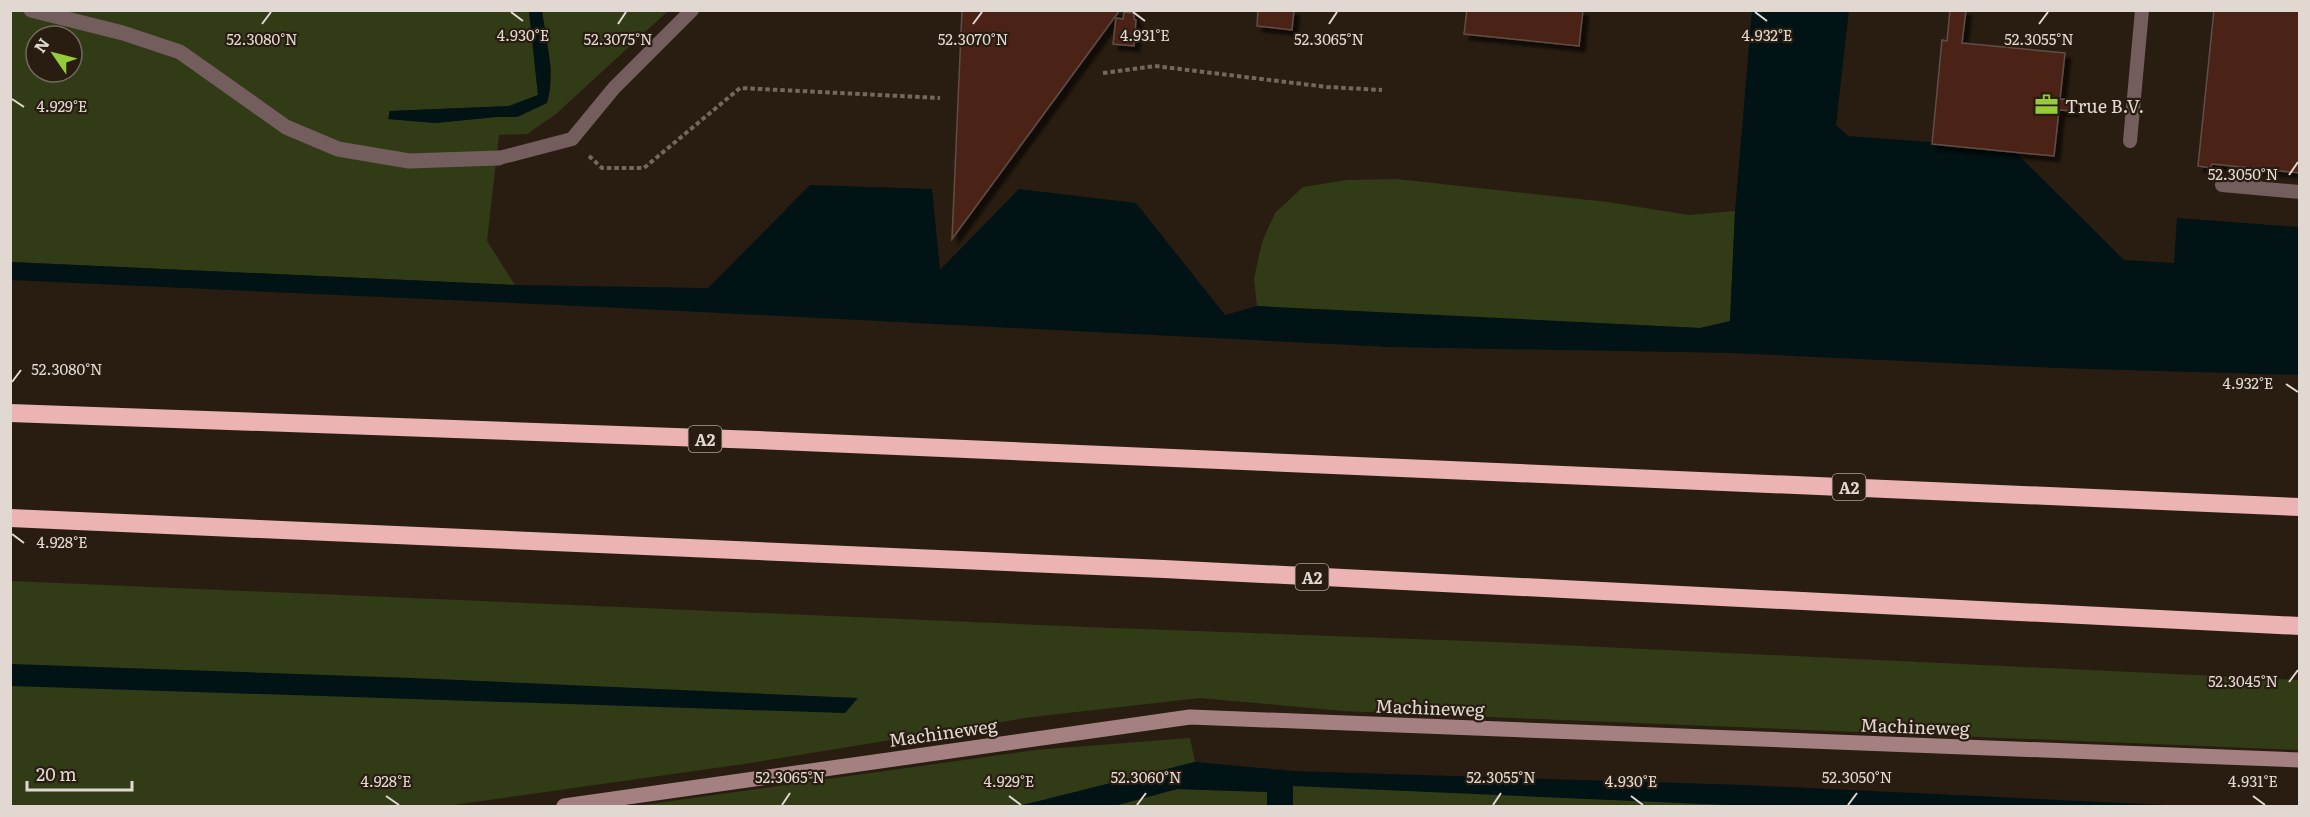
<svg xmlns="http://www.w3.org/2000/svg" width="2310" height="817" font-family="Literata,serif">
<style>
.green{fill:#313c17;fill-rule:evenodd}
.water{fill:#011314}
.building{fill:#4b2216;stroke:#604d47;stroke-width:1.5;filter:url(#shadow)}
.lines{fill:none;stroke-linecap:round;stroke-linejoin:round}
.path{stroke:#72685d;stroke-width:4;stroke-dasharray:4.5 3;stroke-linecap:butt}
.lane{stroke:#745d5d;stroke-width:14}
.street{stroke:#745d5d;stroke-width:15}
.secondary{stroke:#a48080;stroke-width:15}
.highway{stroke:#ebb3b3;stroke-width:18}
.ticks{fill:none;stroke:#e1d9d1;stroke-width:2}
.labels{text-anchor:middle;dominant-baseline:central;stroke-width:4.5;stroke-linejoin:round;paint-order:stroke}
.shield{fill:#291d11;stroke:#aaa197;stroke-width:1.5}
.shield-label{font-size:16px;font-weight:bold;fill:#e1d9d1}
.poi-label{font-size:18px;fill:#e1d9d1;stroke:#291d11;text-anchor:start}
.street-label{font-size:18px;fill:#e1d9d1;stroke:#291d11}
.ticks-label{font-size:15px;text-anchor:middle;fill:#e1d9d1;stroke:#291d11;stroke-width:4.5;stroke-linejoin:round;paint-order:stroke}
</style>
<defs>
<filter id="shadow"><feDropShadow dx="5.5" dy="5.5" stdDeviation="1.5" flood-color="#0009"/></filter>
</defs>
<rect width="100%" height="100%" fill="#291d11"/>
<path class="green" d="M11 11H529L538 95 510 106 389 111V119L435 123 496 117H517L547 103 551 69 542 11H668L556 114 527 134 499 135 487 241 515 285 11 262ZM36 36H72V72H36Z
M1396 179 1607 202 1689 215 1735 211 1730 322 1700 328 1288 309 1257 306 1254 279 1262 242 1275 213 1303 187 1347 180Z
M11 581 1112 628 1496 642 2299 680V750L1343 711 1200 698 1032 717 744 764 446 806H11Z
M1190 738 1195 762 1019 806H636L1035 750Z
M1283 771 1771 806H1280Z
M1177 789 1267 792 1268 806H1114Z"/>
<path class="water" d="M1849 10 1836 125 1848 136 2011 148 2124 260 2174 263 2177 218 2299 227 2300 375 2057 368 1731 353 1389 347 622 308 11 280V262L515 285 708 288 810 185 932 189 940 270 1019 189 1136 203 1225 315 1257 306 1700 328 1730 321 1735 211 1752 11Z
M529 11H542C546 41 556 74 547 103L517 117H496L435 123 388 119 390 111 509 106 538 95Z
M11 664 413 678 858 698 845 713 11 686Z
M1195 762 1293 771 1745 785 2187 806H1749L1293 786V806H1267V792L1177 789 1114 806H1019Z"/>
<path class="building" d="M962 10H1120L952 239Z
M1258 10H1294L1292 30 1257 26Z
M1467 10H1583L1579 46 1464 34Z
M1950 10H1966L1962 43 2065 53 2060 99 2074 100 2073 111 2059 110 2054 156 1932 144 1942 40 1947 41Z
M2214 10H2300V173L2212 164 2210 168 2198 166Z
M1124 12 1134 13V19L1136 20 1134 46 1113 44 1116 18 1123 19Z"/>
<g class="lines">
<path class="path" d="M1103 73 1155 66 1327 87 1382 90
M589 156 602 168H644L740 88 940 98"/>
<path class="lane" d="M2130 141 2142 10
M499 158 572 139 614 88 692 10
M2222 185 2300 192"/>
<path class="street" d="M31 10 123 33 180 52 286 127 338 149 409 161 499 158"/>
<path class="secondary" d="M564 806 1190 717 2300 760"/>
<path class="highway" d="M10 413 758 440 2300 507
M10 518 1164 569 2300 626"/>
</g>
<path class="ticks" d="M511 12 523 21M1133 12 1145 21M1755 12 1767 21M262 24 271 12M618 24 626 12M973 24 982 12M1329 24 1337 12M2039 24 2048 12M12 99 24 107M2289 175 2298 162M12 382 21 370M2286 384 2298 392M12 534 24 543M2289 682 2298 670M386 796 399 805M1009 796 1021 805M1631 796 1643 805M2253 796 2265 805M782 805 790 793M1137 805 1146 793M1493 805 1501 793M1848 805 1857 793"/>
<defs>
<symbol id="office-bare" viewBox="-9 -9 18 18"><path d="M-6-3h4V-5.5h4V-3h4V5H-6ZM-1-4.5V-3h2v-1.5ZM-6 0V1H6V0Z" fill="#96cc3a" stroke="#291d11" stroke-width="2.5" paint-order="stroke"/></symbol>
</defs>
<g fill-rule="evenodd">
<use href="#office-bare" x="2030" y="88" width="33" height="33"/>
</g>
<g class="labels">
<g class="shield">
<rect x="688.5" y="426" width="33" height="26" rx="4.5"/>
<rect x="1832.5" y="474" width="33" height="26" rx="4.5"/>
<rect x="1295.5" y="564" width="33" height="26" rx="4.5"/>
</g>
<g class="shield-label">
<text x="705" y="439">A2</text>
<text x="1849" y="487">A2</text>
<text x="1312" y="577">A2</text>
</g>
<g class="poi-label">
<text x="2065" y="105">True B.V.</text>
</g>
<g class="street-label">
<text transform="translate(1430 707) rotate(2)">Machineweg</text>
<text transform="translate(1915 726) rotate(2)">Machineweg</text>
<text transform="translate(943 732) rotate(-8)">Machineweg</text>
</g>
</g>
<g class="ticks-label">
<text x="523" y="41">4.930°E</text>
<text x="1145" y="41">4.931°E</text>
<text x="1767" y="41">4.932°E</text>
<text x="262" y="45">52.3080°N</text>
<text x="618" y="45">52.3075°N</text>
<text x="973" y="45">52.3070°N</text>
<text x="1329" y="45">52.3065°N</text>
<text x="2039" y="45">52.3055°N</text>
<text x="62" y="112">4.929°E</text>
<text x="2243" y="180">52.3050°N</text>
<text x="67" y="375">52.3080°N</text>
<text x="2248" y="389">4.932°E</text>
<text x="62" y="548">4.928°E</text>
<text x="2243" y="687">52.3045°N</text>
<text x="790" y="783">52.3065°N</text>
<text x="1146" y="783">52.3060°N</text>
<text x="1501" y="783">52.3055°N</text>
<text x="1857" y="783">52.3050°N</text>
<text x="386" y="787">4.928°E</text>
<text x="1009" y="787">4.929°E</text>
<text x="1631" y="787">4.930°E</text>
<text x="2253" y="787">4.931°E</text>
</g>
<rect width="2310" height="817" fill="none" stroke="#e1d9d1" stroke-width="24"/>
<g transform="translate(54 54) rotate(305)"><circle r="28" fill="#291d11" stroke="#73685e" stroke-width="1.5"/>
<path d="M0-4.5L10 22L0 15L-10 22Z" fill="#96cc3a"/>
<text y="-9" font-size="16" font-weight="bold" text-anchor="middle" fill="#e1d9d1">N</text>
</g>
<path d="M27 781v9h105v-9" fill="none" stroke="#e1d9d1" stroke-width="3"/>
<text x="36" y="781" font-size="18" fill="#e1d9d1" stroke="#291d11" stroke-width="4.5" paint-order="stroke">20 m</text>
</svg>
